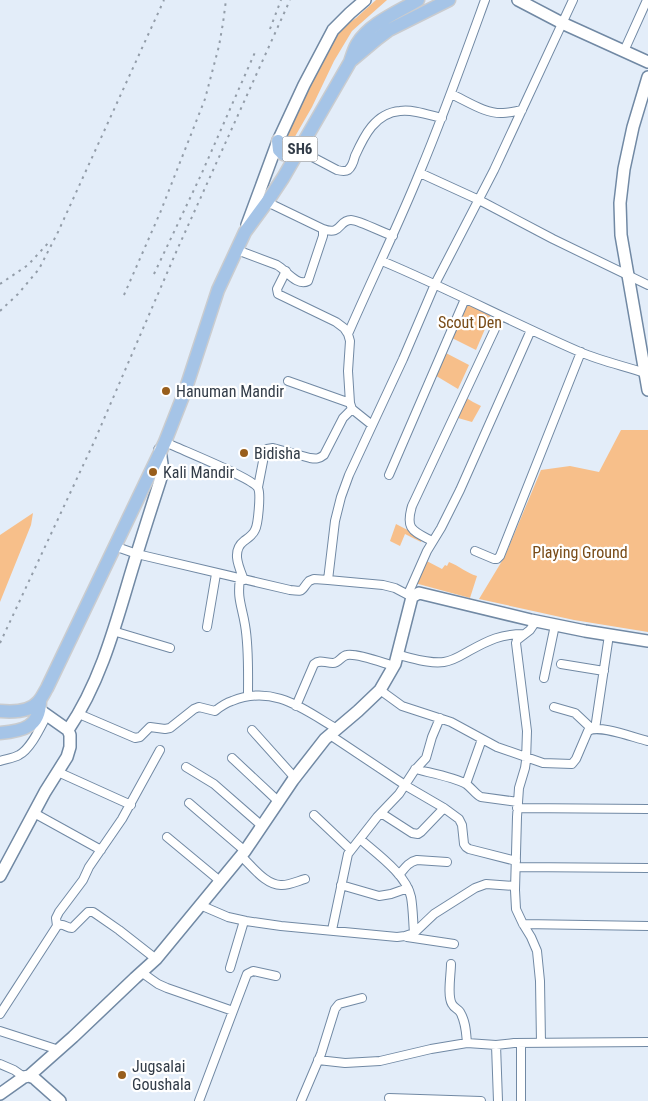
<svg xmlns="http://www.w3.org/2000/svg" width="648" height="1101" font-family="'Roboto Condensed',sans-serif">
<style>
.green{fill:#f7bf8a}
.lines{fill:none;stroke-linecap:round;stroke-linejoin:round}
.street-casing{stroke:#7189a4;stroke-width:10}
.secondary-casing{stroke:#7189a4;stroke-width:14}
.primary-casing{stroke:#cacccf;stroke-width:15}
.street{stroke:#fff;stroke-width:8}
.secondary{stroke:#fff;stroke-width:11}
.primary{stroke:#a5c4e7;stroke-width:12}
.rail{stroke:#939da9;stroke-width:2;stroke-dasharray:2.5 5;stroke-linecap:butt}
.poi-dot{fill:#985e1c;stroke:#fff;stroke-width:2}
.labels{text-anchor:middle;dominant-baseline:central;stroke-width:4.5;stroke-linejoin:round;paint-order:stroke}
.shield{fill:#fff;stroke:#70767f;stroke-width:1}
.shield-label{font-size:15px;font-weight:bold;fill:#323c48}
.park-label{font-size:16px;fill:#784b17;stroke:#fff}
.poi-label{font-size:16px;fill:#323c48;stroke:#fff;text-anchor:start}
</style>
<rect width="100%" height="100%" fill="#e3edf9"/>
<path class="green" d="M376 0H387L352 31 334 61 312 107 293 140 287 139 285 134 339 30 356 18Z
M464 295 494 308 476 350 446 335Z
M444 352 469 365 458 389 433 374Z
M460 394 473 402 481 406 472 422 451 416Z
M621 430H648V632L574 620 479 599 505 556 541 470 570 466 599 472Z
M33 513 31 525 0 602V535Z
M396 524 423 538 421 542 405 534 400 546 390 541Z
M421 558 442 569 445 565 447 566 449 562C460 566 466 573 477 576L470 598 411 582Z"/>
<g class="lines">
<defs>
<path id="street" d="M624 51 647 0
M451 94C467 101 485 114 503 113 509 113 516 111 522 110
M299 150 337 170C341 171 345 172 348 170 352 167 354 160 355 156 364 136 375 113 400 111 413 109 429 115 442 118
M420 173 479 200 553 239 648 285
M323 229C342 236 338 220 351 220 358 220 384 233 393 236
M237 250 277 265C286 270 297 287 308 281L323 236V229L267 202
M382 261C449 289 513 323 580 352 601 361 624 366 645 373L647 372
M286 271 277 289 278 294 336 322 344 328 348 334 350 341 348 371 350 403 352 409 372 425
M348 334C371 281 397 228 419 174 443 117 464 58 485 0
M288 381 350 403
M165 442C179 449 253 478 258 488 261 494 258 525 255 530 253 535 248 538 244 541 231 551 239 567 244 580
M389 475 465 299
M258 487 265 451 267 449 273 448 310 458C316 459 319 459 324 455L343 418 352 409
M432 541C413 531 405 530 412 506L501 316
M114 546 137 554 290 590C305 592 300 591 309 581L314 579 328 580 383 585 395 588 412 597
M475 551 494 559H497L500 556 581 352
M240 579C237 599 242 606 245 625 249 648 248 673 248 696
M328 580 335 521 341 497 349 475 403 359 435 284 494 170 573 0
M408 594 427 551 441 528 460 490 531 330
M536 621 530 630 517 640 516 643 527 731 526 761 525 768 519 788 517 817 515 890 516 909 523 924 531 937 537 951 540 981 541 1043
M207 627 216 574
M113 631 170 648
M398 655C413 658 429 664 444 662 453 661 462 655 469 651 489 640 501 634 524 634
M561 664 604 671
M544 678 555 625
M380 690 402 706 451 722 497 747 543 763 572 764 576 759 588 731C600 724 634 738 648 741
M296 706 314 664C320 659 325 663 333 663 339 663 341 656 347 655 357 653 383 663 394 666
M554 707 575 713 592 729
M79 714 135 738 140 737 150 727 165 729 170 728 194 709 199 707 215 711C220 707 225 703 232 701 273 684 303 709 337 729
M595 729 609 635
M252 730 295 778
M330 735 408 787 444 808 459 819 462 825 464 844 466 847 469 849 516 861
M232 758 279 802
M0 761C6 759 14 758 19 755 31 749 41 726 47 715
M186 767 214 784 262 826
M415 769C430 773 454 777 466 784 472 788 475 794 481 797L518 802
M58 772 131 805
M466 784 482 739
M189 803 245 851
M517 808 648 809
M34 813 101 850
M381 813 412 833 418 834 421 832 444 808
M314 815 351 850
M167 837 220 881
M360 839C376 853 407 875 411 897 413 908 413 921 414 933
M241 856C252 866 266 886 282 885 290 885 298 881 305 879
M516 867 648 868
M399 875C404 869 408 862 417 860L447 862
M341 885 379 896 391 894 408 888
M200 905 228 917 246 921 281 926 397 937 405 936 414 933 434 914 475 888 486 884 515 886
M523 924 648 926
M57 926 56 918 59 912 83 880 89 867 122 819 160 750
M332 930 348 854 377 817 399 794 414 771 426 758 432 737 440 718
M407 937 454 944
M451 964C451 974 447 996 452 1004 454 1008 458 1009 460 1012 466 1022 466 1033 467 1043
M230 968 244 921
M141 972 158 984 167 988 233 1011
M0 1014 57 926C63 922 66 928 72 928L88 912H93L96 914 119 930 156 959
M0 1031 59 1050
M496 1045 498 1101
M318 1060 345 1063 380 1061 431 1049 467 1043 496 1045 514 1043 648 1042
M0 1064 14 1070 24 1077
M389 1098 481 1101
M199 1101 247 974 253 971 276 976
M301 1101 321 1054 335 1009 339 1004 362 998
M521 1101V1043"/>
<path id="secondary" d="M518 0 562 23 648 62
M648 77 633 127 624 169 620 203 621 235 648 390
M247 225 278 141 304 85 333 30 350 13 365 0
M68 730C98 686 113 634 128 583 138 549 149 515 160 481L163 471 160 450
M0 876 45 792 67 757 70 747V735L68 730 34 706
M29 1076 73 1037 135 978 156 959 245 851 293 780 325 739 358 711 380 690 395 664 412 597 419 593 531 620 585 631 648 641
M0 1094 24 1077 29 1076 34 1078 60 1101"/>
<path id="primary" d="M352 60 377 39 389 30 449 0
M278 141 279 150 283 154 289 155 297 153
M0 711C12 712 30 712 38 702 42 698 44 693 47 688L165 442 185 391 218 290 245 232 267 202 283 178 350 62C352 56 354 49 357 44 370 23 398 12 418 0
M0 733C23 731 40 727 40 701"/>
</defs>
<use href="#street" class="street-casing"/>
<use href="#secondary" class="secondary-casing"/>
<use href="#primary" class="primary-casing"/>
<use href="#street" class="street"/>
<use href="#secondary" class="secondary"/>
<use href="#primary" class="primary"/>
<path class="rail" d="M270 29 281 0
M154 274 201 175 256 50
M0 284 28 265 50 241
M124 295 160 213 205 99 219 46 223 23 226 0
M0 311 18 294 39 269 58 232 164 0
M0 643 94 442 177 250 290 0"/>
</g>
<g class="poi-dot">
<circle cx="166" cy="391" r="5"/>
<circle cx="244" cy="453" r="5"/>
<circle cx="153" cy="472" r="5"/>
<circle cx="122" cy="1075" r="5"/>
</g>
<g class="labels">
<rect class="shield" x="282.5" y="136.5" width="35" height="25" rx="4"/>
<g class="shield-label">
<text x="300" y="149">SH6</text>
</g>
<g class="park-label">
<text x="470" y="322">Scout Den</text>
<text x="580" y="552">Playing Ground</text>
</g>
<g class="poi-label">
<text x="176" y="391">Hanuman Mandir</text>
<text x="254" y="453">Bidisha</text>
<text x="163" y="472">Kali Mandir</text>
<text x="132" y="1066">Jugsalai<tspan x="132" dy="18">Goushala</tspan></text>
</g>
</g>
</svg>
